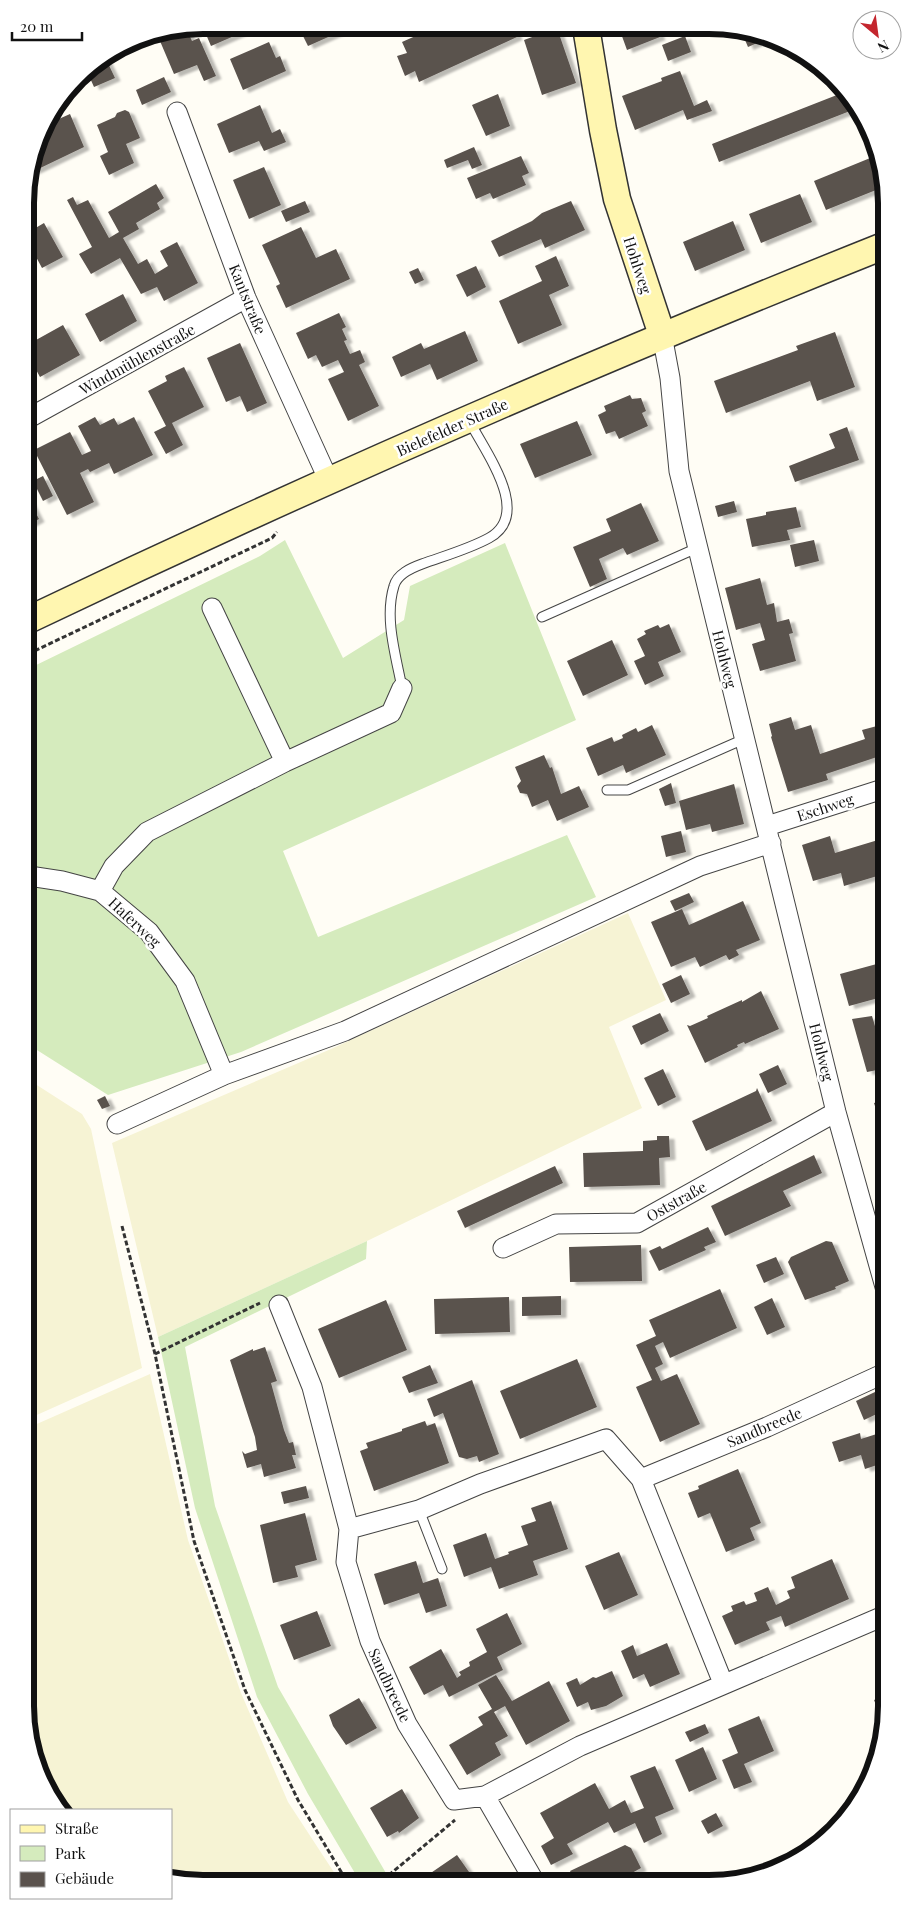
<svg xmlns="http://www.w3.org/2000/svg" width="912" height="1909" font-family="'Playfair Display',serif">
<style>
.farmland{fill:#f6f3d4}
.green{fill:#d5ebbd}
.building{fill:#5a524d;filter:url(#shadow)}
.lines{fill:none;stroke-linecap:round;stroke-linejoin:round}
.lane-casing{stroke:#444;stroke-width:11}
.street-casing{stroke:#444;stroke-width:21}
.secondary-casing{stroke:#333;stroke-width:29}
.path{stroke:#333;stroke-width:3;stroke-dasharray:5 2.5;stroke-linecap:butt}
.lane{stroke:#fff;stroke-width:9}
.street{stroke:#fff;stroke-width:19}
.secondary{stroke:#fff6b0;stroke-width:26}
.labels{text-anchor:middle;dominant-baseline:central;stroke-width:5;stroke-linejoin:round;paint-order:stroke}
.street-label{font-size:15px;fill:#111;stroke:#fff}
.rim{fill:none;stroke:#111;stroke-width:6}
</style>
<defs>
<filter id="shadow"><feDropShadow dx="5.5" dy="3" stdDeviation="1" flood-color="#0004"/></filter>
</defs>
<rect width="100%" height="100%" fill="#fffdf5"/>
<path class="farmland" d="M628 913 666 1000 609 1027 642 1108 367 1241 158 1337 112 1143 331 1049Z
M29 1080 82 1114 91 1129 142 1368 30 1418Z
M150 1374 188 1540 241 1693 288 1802 339 1880 171 1881V1810H60L55 1805 31 1753 30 1427Z"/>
<path class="green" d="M285 540 343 658 404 620 410 586 505 543 576 720 283 851 318 937 567 835 596 897 241 1052 108 1095 29 1045 28 669 260 556Z
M367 1241 366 1259 185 1347 215 1506 278 1687 390 1880H359L308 1794 257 1697 195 1508 158 1337Z"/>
<path class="building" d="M202 25H278L260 33 257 26 211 46Z
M305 26H353L308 46 299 28Z
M438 26 464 27 468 36 487 27H498L499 29 513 27 517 37 419 82 415 71 405 76 397 56 407 53 402 42Z
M186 28 192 41 199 38 216 76 204 81 197 65 174 74 157 34Z
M557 28 576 83 542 95 524 40Z
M619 28H656L660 37 627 50Z
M740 28H744L766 39 748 47Z
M156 34 143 41 141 37Z
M685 36 691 52 668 61 662 45Z
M269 42 276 58 280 56 286 71 243 90 230 59Z
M105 57 115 78 94 87 86 69Z
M680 71 694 106 707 100 712 111 687 120 683 110 635 130 622 96 662 81 661 78Z
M164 77 171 92 142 105 136 90Z
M842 93 850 111 719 162 712 144Z
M498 94 510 126 486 136 472 105Z
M260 105 272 133 280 129 286 142 264 151 259 141 229 153 217 124Z
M125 110 129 112 140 138 126 144 134 163 109 175 100 156 108 152 97 125 115 117 117 113Z
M70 114 84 147 34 171 31 165 43 124 50 116 52 122Z
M474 147 482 165 472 169 468 160 447 168 444 160Z
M880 154 881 188 826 210 814 181Z
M521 156 529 173 522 176 526 185 493 199 490 193 476 199 467 178Z
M264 167 281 205 249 219 233 180Z
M156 184 164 198 157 203 160 209 136 223 139 229 123 238 138 264 147 259 155 274 168 266 160 251 177 242 198 283 164 301 157 287 141 294 120 258 91 274 79 254 92 247 67 200 73 197 77 205 88 200 109 238 119 232 108 212Z
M800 194 812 222 761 243 749 214Z
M305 201 310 212 286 222 281 211Z
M571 201 585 230 545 248 541 239 499 257 491 241 532 221 542 213Z
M733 221 745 250 695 271 683 242Z
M44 223 63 257 42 268 27 240V233Z
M301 227 316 258 336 249 350 279 286 308 276 286 280 284 262 245Z
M556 256 569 286 549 295 562 325 518 344 499 301 542 281 535 266Z
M476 266 486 287 467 297 456 275Z
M418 268 424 280 415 284 409 272Z
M123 294 137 321 100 342 85 314Z
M339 313 346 327 342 329 347 340 344 341 350 354 360 350 365 362 359 365 379 406 348 421 328 379 344 372 338 360 322 367 316 355 308 359 296 333Z
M63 325 80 355 40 377 27 353V345Z
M465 331 478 361 437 380 430 364 401 377 392 357 421 343 424 349Z
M835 332 855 387 817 401 810 381 726 413 714 381 798 350 796 346Z
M240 343 267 403 247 412 240 396 226 402 207 358Z
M184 367 204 407 172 423 183 445 166 454 154 432 166 426 148 391 167 381 165 376Z
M630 395 632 399 641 398 646 411 642 413 648 426 619 439 615 431 606 434 598 415 606 411 604 406Z
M95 417 100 425 114 418 118 425 134 417 153 455 114 474 109 463 90 472 88 469 80 473 94 502 67 515 34 450 70 432 82 455 91 451 78 426Z
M577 421 592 455 535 478 520 444Z
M847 427 859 460 795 482 789 466 835 448 829 434Z
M43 476 53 496 43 501 33 481Z
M27 496 39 519 28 525 27 510Z
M734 501 737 512 718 517 715 506Z
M641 503 659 541 627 555 623 548 599 559 607 579 590 587 573 547 611 531 606 519Z
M796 507 801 527 787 530 790 540 752 547 746 519 766 515V512Z
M814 540 819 561 795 567 790 545Z
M760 578 767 605 774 603 777 622 789 619 793 633 789 634 796 661 760 671 752 644 765 640 760 623 736 630 725 588Z
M669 624 681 652 658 662 664 676 645 685 634 661 645 656 637 639 646 634 644 631 658 625 660 628Z
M612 640 628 675 583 696 567 661Z
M791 717 795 730 811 725 820 754 865 739 862 730 877 726 879 734 883 733V755L826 774 828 780 788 792 771 737 772 736 769 724Z
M652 725 666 755 626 773 623 765 598 776 586 748 612 737 614 742 623 738 622 735 636 728 638 732Z
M544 755 550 768 552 767 561 794 579 786 589 807 557 821 548 800 532 807 527 794 520 793 517 786 521 781 515 767Z
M671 783 676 803 665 806 659 789Z
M734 784 744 824 712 832 710 824 686 830 679 801Z
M681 831 686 852 666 857 661 836Z
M830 836 835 853 878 840 883 859 884 874 844 886 841 873 813 881 802 845Z
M689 893 694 902 675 911 670 901Z
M743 901 760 940 736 950 739 955 729 960 726 955 700 967 695 957 671 967 651 922 682 909 689 925Z
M884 962V995L882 997 849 1006 840 974Z
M681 975 690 994 671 1003 662 984Z
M761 991 779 1029 745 1044 744 1042 737 1045 738 1047 705 1063 687 1025 690 1026 708 1018 707 1016 742 1000V1002Z
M660 1013 669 1031 641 1045 632 1026Z
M872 1016 877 1033 884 1031V1072L878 1074 877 1070 867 1072 852 1019Z
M778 1065 787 1084 768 1093 759 1074Z
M663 1069 676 1097 658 1106 644 1078Z
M757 1088 772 1121 706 1151 692 1121 756 1091Z
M105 1096 110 1106 102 1109 97 1100Z
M884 1100V1127L882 1128 874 1103Z
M657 1136H669L670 1157 659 1158 660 1185 584 1187 583 1153 643 1151V1141L657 1140Z
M814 1155 822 1173 783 1191 791 1206 725 1236 711 1206Z
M555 1166 563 1183 465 1228 457 1211Z
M708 1227 716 1242 704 1247 706 1250 659 1271 649 1251 660 1246 662 1249Z
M826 1241 832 1242 849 1281 835 1287 836 1289 805 1300 788 1262 791 1257Z
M641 1245 642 1281 570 1282 569 1247Z
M776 1257 784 1274 764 1283 756 1265Z
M720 1289 737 1328 670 1358 663 1342 655 1346 663 1364 655 1368 661 1381 677 1374 700 1424 660 1442 636 1387 652 1380 636 1345 656 1336 649 1320Z
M561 1296V1315L522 1316V1297Z
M509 1297 510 1332 435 1334 434 1299Z
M772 1298 785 1327 767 1335 754 1307Z
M386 1300 407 1350 339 1378 318 1329Z
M265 1347 277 1381 271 1383 284 1430 289 1443 293 1442 296 1455H292L296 1468 264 1477 261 1464 247 1468 242 1451 245 1454 257 1450 255 1437 230 1360 253 1349V1351Z
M577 1359 597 1407 520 1439 500 1391Z
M430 1365 438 1383 409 1393 402 1377Z
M472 1380 499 1454 479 1462 477 1456 467 1459 459 1457 443 1413 434 1417 427 1399Z
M875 1392 883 1411 864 1420 856 1401Z
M425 1421 427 1426 435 1423 449 1463 374 1491 360 1451 368 1448 366 1443 402 1431V1429Z
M886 1431V1462L865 1469 861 1455 839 1462 832 1442 860 1433 861 1439Z
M738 1469 761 1523 750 1528 755 1540 726 1552 710 1513 698 1518 688 1493 699 1489 698 1486Z
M306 1486 309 1498 284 1504 281 1492Z
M551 1501 568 1549 533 1561 538 1575 499 1589 491 1567 464 1577 453 1545 486 1533 495 1559 509 1554 508 1552 528 1545 521 1526 536 1521 531 1508Z
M305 1513 317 1560 295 1566 298 1577 273 1583 260 1525Z
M886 1547V1576L882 1567 885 1563 879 1549Z
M619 1552 638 1595 604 1610 585 1566Z
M832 1559 849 1599 785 1627 781 1616 766 1622 770 1630 735 1645 722 1616 733 1611 731 1606 744 1601 746 1605 757 1601 754 1593 768 1587 776 1605 790 1598 787 1591 795 1588 791 1577Z
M416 1561 423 1583 438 1578 447 1606 426 1613 419 1593 384 1605 374 1574Z
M317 1611 331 1646 294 1660 280 1625Z
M507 1613 522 1644 497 1657 503 1670 449 1697 443 1685 424 1695 409 1667 441 1649 457 1678 461 1675 459 1672 470 1666 469 1662 487 1652 476 1629Z
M667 1643 680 1674 650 1687 644 1674 633 1679 621 1651 633 1645 637 1656Z
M612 1671 623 1696 606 1706 591 1710 588 1702 577 1707 566 1683 577 1678 580 1685 593 1677 596 1678Z
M496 1675 512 1701 549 1681 570 1721 526 1745 505 1706 494 1712 508 1736 495 1743 501 1755 467 1775 449 1745 483 1725 478 1717 492 1709 478 1685Z
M886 1677V1692L881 1679Z
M887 1694V1712L880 1715 874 1700Z
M359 1698 377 1728 346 1745 333 1726 329 1715Z
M759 1716 774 1751 744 1764 752 1782 734 1789 722 1760 738 1753 728 1729Z
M705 1724 709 1733 690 1742 685 1732Z
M703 1747 717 1779 689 1792 675 1760Z
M655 1766 674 1809 655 1817 662 1834 644 1843 635 1823 614 1833 608 1822 567 1844 573 1854 551 1865 541 1846 554 1838 540 1813 595 1783 609 1809 625 1800 631 1813 644 1808 630 1776Z
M402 1789 419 1818 399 1833 398 1831 387 1837 370 1808Z
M716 1813 723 1826 708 1834 701 1821Z
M625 1845 631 1848 641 1868 630 1874 632 1878 574 1879 570 1871Z
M457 1855 474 1879H422Z
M647 1872 650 1878H634Z"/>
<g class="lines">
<defs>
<path id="lane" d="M542 617 697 548
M402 688C396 656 384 618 394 586 397 574 411 568 422 564 444 556 469 549 489 538 533 514 485 452 470 422
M607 790H628L744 739
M419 1510 442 1569"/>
<path id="street" d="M177 112 246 298 329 481
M662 335 670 378 679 471 836 1112 885 1287
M27 419 246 298
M212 608 285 762
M767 826 883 789
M29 876 62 881 100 891 149 932 185 981 224 1075
M100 891 114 866 147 832 285 762 391 713 402 688
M117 1124 224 1075 345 1031 700 866 771 843
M503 1248 556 1224 637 1223 836 1112
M279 1305 312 1387 349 1529
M641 1479 767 1427 885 1373
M723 1683 641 1479 606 1439 480 1484 419 1510 349 1529 346 1562 370 1641 407 1724 454 1800 485 1796 580 1746 886 1615
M485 1796 533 1879"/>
<path id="secondary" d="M586 27 603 130 617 199 662 335
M28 620C308 486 593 362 881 247"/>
</defs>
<use href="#lane" class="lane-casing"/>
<use href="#street" class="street-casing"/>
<use href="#secondary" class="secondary-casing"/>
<path class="path" d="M28 654 272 538 277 532
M122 1226 155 1354 194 1541 245 1690 298 1800 346 1880
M155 1354 260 1303
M383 1880 455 1820"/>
<use href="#lane" class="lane"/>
<use href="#street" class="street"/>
<use href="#secondary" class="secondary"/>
</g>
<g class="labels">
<g class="street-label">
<text transform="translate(638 265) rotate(72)">Hohlweg</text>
<text transform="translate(248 299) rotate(68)">Kantstraße</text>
<text transform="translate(137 359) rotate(-29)">Windmühlenstraße</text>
<text transform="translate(452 427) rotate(-24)">Bielefelder Straße</text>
<text transform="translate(725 659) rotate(76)">Hohlweg</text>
<text transform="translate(825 807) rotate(-18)">Eschweg</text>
<text transform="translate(135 922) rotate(43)">Haferweg</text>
<text transform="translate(822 1052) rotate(76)">Hohlweg</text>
<text transform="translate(676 1201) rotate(-29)">Oststraße</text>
<text transform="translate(764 1427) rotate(-23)">Sandbreede</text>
<text transform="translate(390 1685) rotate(65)">Sandbreede</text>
</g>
</g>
<path d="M0 0H912V1909H0ZM203 34H709A169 169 0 0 1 878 203V1706A169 169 0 0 1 709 1875H203A169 169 0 0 1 34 1706V203A169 169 0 0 1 203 34Z" fill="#fff" fill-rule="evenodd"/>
<path class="rim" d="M203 34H709A169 169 0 0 1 878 203V1706A169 169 0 0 1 709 1875H203A169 169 0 0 1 34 1706V203A169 169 0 0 1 203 34Z"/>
<rect x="10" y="1809" width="162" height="90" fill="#ffffff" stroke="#a0a0a0"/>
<rect x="20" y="1825" width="25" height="8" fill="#fff6b0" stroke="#a0a0a0"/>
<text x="55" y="1834" font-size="15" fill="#111111">Straße</text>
<rect x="20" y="1846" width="25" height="15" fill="#d5ebbd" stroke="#a0a0a0"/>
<text x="55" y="1859" font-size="15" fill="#111111">Park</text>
<rect x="20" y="1872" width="25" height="15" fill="#5a524d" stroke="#a0a0a0"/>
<text x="55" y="1884" font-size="15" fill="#111111">Gebäude</text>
<g transform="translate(877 35) rotate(151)"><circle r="24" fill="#ffffff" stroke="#a0a0a0"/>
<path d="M0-4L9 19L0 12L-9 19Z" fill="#c4262e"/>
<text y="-8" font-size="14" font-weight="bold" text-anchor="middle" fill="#111111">N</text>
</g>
<path d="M12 32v8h70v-8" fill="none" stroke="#111111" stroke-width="2.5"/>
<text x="20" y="32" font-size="15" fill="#111111" stroke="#ffffff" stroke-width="4" paint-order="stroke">20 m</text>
</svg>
